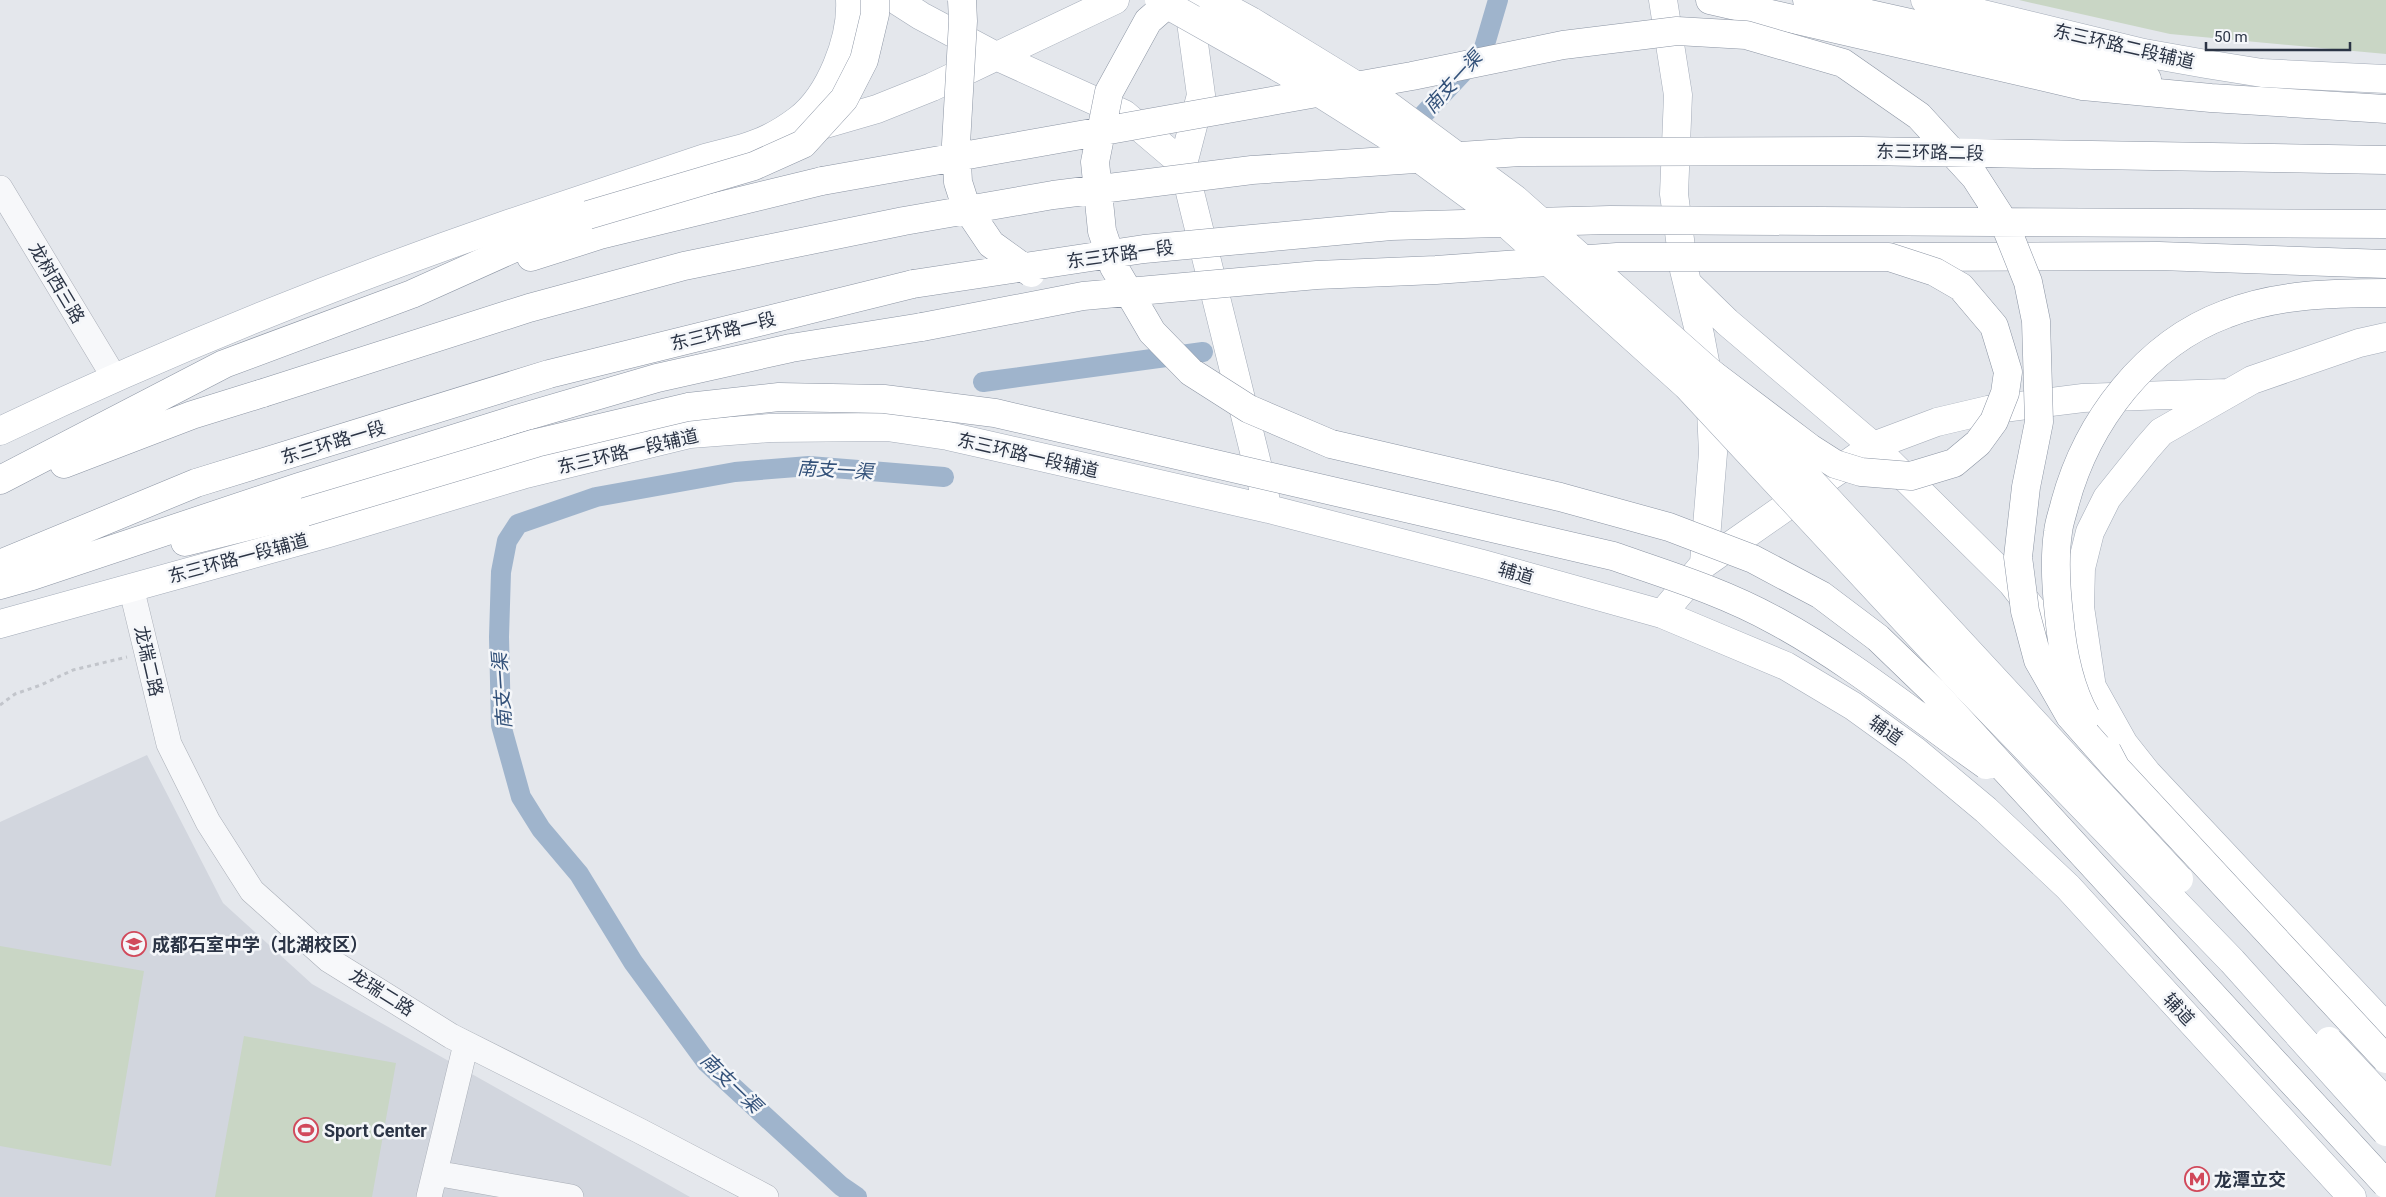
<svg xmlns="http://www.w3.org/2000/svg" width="2386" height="1197" font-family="Roboto,'Noto Sans SC',sans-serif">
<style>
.built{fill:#d2d6de}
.green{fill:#c9d6c5}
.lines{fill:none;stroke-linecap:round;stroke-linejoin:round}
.canal{stroke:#9fb4cc;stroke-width:20}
.minor-casing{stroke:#a9aeb7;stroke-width:26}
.major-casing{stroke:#a3abb8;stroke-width:29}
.highway-casing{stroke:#8b94a3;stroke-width:29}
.path{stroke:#c2c5cb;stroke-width:3;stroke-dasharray:4 4;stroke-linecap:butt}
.minor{stroke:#f7f8fa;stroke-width:25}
.major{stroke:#fff;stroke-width:28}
.highway{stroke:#fff;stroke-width:28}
.major-bridge-casing{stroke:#a3abb8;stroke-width:29;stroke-linecap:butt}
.highway-bridge-casing{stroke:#8b94a3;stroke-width:29;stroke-linecap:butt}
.major-bridge{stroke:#fff;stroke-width:28}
.highway-bridge{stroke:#fff;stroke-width:28}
.labels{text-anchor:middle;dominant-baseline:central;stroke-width:5;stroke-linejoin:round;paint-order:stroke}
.street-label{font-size:18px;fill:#2b3445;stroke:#f4f6f9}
.poi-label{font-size:18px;font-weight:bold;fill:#2b3445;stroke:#f4f6f9;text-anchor:start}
.water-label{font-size:19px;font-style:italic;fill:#34527a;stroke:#f4f6f9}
</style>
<rect width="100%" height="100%" fill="#e4e7ec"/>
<path class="built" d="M147 755 223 903 312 984 690 1197H0V822Z"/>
<path class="green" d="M2019 0H2386V54L2170 34Z
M0 946 144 971 111 1166 0 1146Z
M244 1036 396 1063 372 1197H215Z"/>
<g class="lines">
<path class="canal" d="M1409 130 1483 51 1498 0
M983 382 1203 352
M857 1197 841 1186 707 1063 633 962 579 874 541 829 521 797 501 725 499 637 501 572 507 541 518 524 596 497 735 472 809 466 944 477"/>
<defs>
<path id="minor" d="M0 188 114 377
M131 587 169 744 208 822 252 891 329 960 451 1036 640 1131 766 1197
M435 1173 571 1197
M429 1197 466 1044"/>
<path id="major" d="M896 0 921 16 996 56 1124 114 1183 164
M1188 0 1201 95 1183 164 1265 496
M1663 0 1678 95 1674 194 1684 270 1700 335 1710 388 1713 453 1704 563
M1925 0 2144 53 2206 64 2262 73 2386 79
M808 129 877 109 932 87 1115 0
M1689 285 1727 322 1873 446 2012 583 2091 685 2124 744 2147 773 2386 1027
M0 431C165 352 335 284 508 224 573 202 638 181 702 159 719 153 738 151 755 144 769 139 786 129 798 120 830 96 852 39 850 0
M1662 614 1704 564 1873 446 1937 422 1988 410 2083 398 2226 393
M0 624 329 533 522 475 690 434 770 428 887 427 948 436 1269 509 1483 564 1662 614 1786 666 1853 706 1914 750 1986 810 2068 887 2352 1197
M2091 681 2080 607 2081 568 2090 532 2107 498 2147 448 2161 432 2252 380 2359 343 2386 337"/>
<path id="highway" d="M1710 0 2083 86 2211 98 2386 109
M1807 0 2090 63 2147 79
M531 257 600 235 822 181
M1896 257 2159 256 2386 264
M64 464 192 415 263 393
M0 480 224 364 412 294 588 215
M185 542 305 512
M0 564 196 483 549 374 913 284
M0 585 32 576 299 487 507 422 657 378 791 348 922 327"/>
</defs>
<use href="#minor" class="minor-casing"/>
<use href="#major" class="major-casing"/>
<use href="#highway" class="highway-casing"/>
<path class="path" d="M0 705 15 694 41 685 73 670 127 657"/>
<use href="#minor" class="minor"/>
<use href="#major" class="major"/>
<use href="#highway" class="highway"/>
<defs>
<path id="major-bridge" d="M1159 0 1283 70 1394 140 1499 217 1687 386 1967 687 2232 961 2386 1132
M1212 0 1251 21 1385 103 1515 199 1711 373 2179 879
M2329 1041 2386 1102"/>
<path id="highway-bridge" d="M962 0 963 21 956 144 958 182 966 207 991 244 1031 273
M1172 0 1148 21 1109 92 1095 162 1102 231 1114 267 1152 332 1191 372 1249 409 1331 444 1560 497 1669 527 1753 559 1821 595 1878 638 1933 691 2386 1184
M822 181 1412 76 1563 45 1677 31 1746 35 1843 63 1919 116 1975 177 2004 222 2028 282 2036 321 2039 422 2026 487 2018 557 2025 611 2038 660 2070 716 2116 768
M588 215 754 166 803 144 844 99 864 60 875 14V0
M913 284 1144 249 1391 226 1610 220 2386 224
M922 327 1083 296 1317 275 1436 270 1617 257H1889L1935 272 1961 287 1994 326 2008 372 2005 393 1994 421 1978 443 1954 463 1911 476 1861 472 1835 464 1810 448 1711 373
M263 393 529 308 684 266 904 221 1053 195 1252 170 1520 152 1862 151 2386 160
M305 512 536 443 688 407 779 397 884 399 995 413 1613 556C1668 575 1724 592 1776 621 1850 661 1916 716 1986 765
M2086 717C2069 687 2062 649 2059 615 2056 588 2054 559 2058 532 2059 522 2063 512 2065 503 2087 422 2145 344 2226 314 2276 294 2333 293 2386 293
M2107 751 2116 768 2386 1059"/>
</defs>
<use href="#major-bridge" class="major-bridge-casing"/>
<use href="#highway-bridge" class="highway-bridge-casing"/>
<use href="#major-bridge" class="major-bridge"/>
<use href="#highway-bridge" class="highway-bridge"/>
</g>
<defs>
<symbol id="school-ring" viewBox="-11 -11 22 22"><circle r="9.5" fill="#f4f6f9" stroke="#d1495b" stroke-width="1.5"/><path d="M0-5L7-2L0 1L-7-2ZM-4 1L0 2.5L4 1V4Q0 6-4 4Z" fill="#d1495b"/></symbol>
<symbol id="stadium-ring" viewBox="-11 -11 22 22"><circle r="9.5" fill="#f4f6f9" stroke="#d1495b" stroke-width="1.5"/><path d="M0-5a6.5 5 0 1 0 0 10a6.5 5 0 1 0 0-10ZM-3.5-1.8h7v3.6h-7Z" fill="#d1495b"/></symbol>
<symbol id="metro-ring" viewBox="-11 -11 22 22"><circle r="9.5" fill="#f4f6f9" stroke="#d1495b" stroke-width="1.5"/><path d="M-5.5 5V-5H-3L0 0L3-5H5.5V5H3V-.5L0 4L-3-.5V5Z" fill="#d1495b"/></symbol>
</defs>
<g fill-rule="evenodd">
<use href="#school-ring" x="120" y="930" width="28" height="28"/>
<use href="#stadium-ring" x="292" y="1116" width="28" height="28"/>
<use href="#metro-ring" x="2183" y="1165" width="28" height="28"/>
</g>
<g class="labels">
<g class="street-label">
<text transform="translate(2124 46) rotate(13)">东三环路二段辅道</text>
<text transform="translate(1930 152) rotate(1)">东三环路二段</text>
<text transform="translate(1120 254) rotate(-8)">东三环路一段</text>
<text transform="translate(57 283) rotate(59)">龙树西三路</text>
<text transform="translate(723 331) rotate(-14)">东三环路一段</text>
<text transform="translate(333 442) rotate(-17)">东三环路一段</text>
<text transform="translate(628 451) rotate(-13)">东三环路一段辅道</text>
<text transform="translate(1028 455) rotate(13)">东三环路一段辅道</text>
<text transform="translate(238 558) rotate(-15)">东三环路一段辅道</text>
<text transform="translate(1516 573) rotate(16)">辅道</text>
<text transform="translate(149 661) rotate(77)">龙瑞二路</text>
<text transform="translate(1886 730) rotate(35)">辅道</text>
<text transform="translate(382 992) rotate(32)">龙瑞二路</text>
<text transform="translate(2179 1009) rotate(47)">辅道</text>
</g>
<g class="poi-label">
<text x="152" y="944">成都石室中学（北湖校区）</text>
<text x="324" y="1130">Sport Center</text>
<text x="2214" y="1179">龙潭立交</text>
</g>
<g class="water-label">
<text transform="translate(1453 82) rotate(-48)">南支一渠</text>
<text transform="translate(835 470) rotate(3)">南支一渠</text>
<text transform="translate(502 691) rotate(-94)">南支一渠</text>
<text transform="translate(731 1083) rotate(44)">南支一渠</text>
</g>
</g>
<path d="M2206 42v8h144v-8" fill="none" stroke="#2b3445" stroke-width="2.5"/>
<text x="2214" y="42" font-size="15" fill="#2b3445" stroke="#f4f6f9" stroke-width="4" paint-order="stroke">50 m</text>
</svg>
